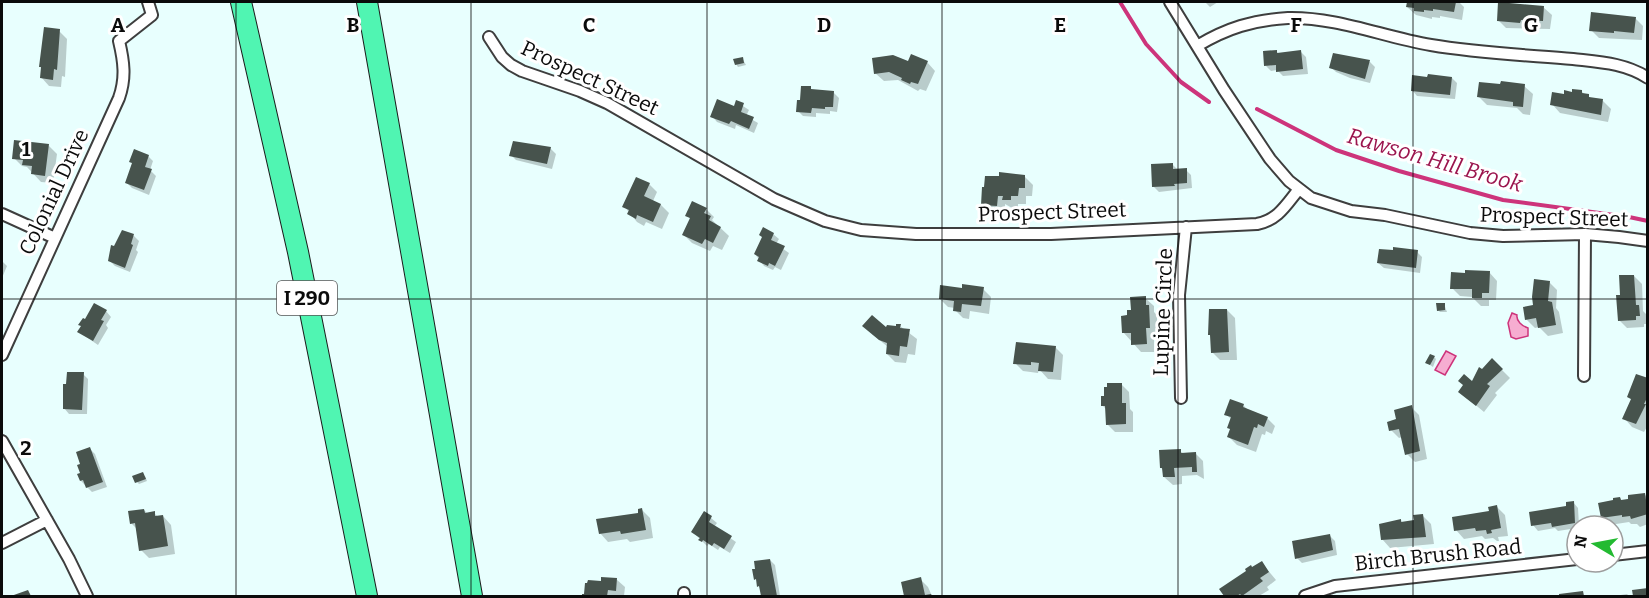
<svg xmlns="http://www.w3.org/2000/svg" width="1649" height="598" font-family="Bitter,serif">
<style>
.water{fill:#f6add1;stroke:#cd347b;stroke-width:1.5}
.shadow{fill:#0003}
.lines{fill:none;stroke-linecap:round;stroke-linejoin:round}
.stream{stroke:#cd347b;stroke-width:4}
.building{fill:#47534d}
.minor-casing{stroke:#3e3e3e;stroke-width:14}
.motorway-casing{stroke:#1c1c1c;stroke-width:22}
.minor{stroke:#fff;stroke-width:10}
.motorway{stroke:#50f5b2;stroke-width:20}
.grid{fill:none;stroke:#0b0b0b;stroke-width:1.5;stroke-opacity:0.55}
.labels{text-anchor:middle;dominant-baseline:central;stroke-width:6;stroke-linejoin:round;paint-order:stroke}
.shield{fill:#fff;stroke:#545454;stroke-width:1.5}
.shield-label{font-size:20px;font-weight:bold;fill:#0b0b0b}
.street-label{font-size:21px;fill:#0b0b0b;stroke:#fff}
.water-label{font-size:22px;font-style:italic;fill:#9b154e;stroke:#fff}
.grid-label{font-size:20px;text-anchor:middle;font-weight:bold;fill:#0b0b0b;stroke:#fff;stroke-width:6;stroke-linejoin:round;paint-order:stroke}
</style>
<rect width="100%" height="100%" fill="#e8fffe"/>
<path class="water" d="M1512 313 1517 315C1516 321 1522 326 1528 328V336L1516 339 1511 337 1508 323Z
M1446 351 1456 356 1445 375 1435 370Z"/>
<path class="shadow" d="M1205 2H1204H1218L1210 7Z
M1408 2H1459L1464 7 1462 20 1440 16V18L1432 17V19L1416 15 1407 7Z
M1499 2H1508L1511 5 1543 7 1552 15 1550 29 1506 28 1498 20Z
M1635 18 1643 26 1642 40 1599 38 1591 30Z
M59 31 67 39 65 77 62 76 61 87 49 86 41 77 42 68 40 67Z
M1276 51 1279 54 1301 52 1306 57 1308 74 1283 76 1277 70 1271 71 1266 66Z
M742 58 746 65 738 67 736 64Z
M927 62 935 71 926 91 920 89 918 91 898 80 884 81 875 73 909 63Z
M1370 62 1375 67 1370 83 1350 78 1336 72 1331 67Z
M1452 78 1457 83 1455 99 1417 96 1412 90Z
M1524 86 1533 94 1530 115 1523 114 1517 108 1487 105 1479 97Z
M810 88 813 91 833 92 839 98 837 112 830 111V114L816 113V117L803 116 798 111Z
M1582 92 1592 99 1603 101 1611 109 1608 122 1560 113 1552 104 1565 96Z
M737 102 749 110 746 116 758 123 754 133 736 125 735 129 717 122 712 116 735 108Z
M49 146 57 154 53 183 41 182 27 167 22 166 14 158Z
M550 148 556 154 552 169 516 160 511 155Z
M148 156 153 161 150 170 156 176 149 195 132 188 127 183Z
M1172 164 1178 170H1186L1191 175 1192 188 1159 192 1153 186Z
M1025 177 1033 185 1032 196H1026V204H1018V208H1012L1005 204V213H991L983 205 986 189Z
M649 184 657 192 653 201 661 205 669 213 662 229 646 222 644 226 637 222 624 206Z
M706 209 714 217 712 220 729 236 722 250 713 246 710 251 692 243 684 235 691 220 687 215Z
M123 232 134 236 139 241 136 250 138 252 130 272 115 266 110 261Z
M773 234 779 239 776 244 789 253 781 270 775 267 773 270 764 266 755 254Z
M1417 252 1422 257 1420 273 1384 268 1378 263Z
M2 261 7 266 2 278Z
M1489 272 1497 281 1496 300H1489V306H1481L1472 297 1460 296 1452 288Z
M1634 276 1642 284 1643 311 1647 315 1648 324H1644V327L1627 328 1619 320 1622 296Z
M1549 282 1557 290 1556 308 1559 312 1563 333 1548 336 1539 327 1535 328 1526 319Z
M983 289 991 297 989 314 970 311 969 319 963 318 955 310V308L948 307 940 299 963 290Z
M1145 298 1154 306V312L1157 315V336H1154V352H1141L1123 332 1129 317Z
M1444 304 1447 312H1440L1438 310Z
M1227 310 1235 318 1237 360H1220L1212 352Z
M106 311 111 317 106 325 108 328 98 345 79 332 82 326Z
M900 326 917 339 915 355 908 354 906 363 895 362 887 354 888 347 872 334Z
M1055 347 1063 355 1061 380 1048 379 1039 369 1038 373 1023 371 1015 363Z
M1434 357 1436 359 1433 367 1427 363Z
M1492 360 1510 378 1495 393 1497 395 1484 412 1460 392 1473 383Z
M83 374 88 379 87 414H69L64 408Z
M1648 380V425L1644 432 1632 427 1624 418 1632 400 1628 397Z
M1121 384 1129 392 1130 409 1133 412V432H1115L1107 424V410L1103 406Z
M1231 401 1244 406 1249 411 1267 418 1275 426 1272 434 1266 431 1265 435 1262 434 1256 452 1237 445 1229 437 1232 420 1226 414Z
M1411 407 1419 415 1427 459 1415 462 1407 454 1402 437 1399 438 1391 430Z
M90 449 95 454 107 487 92 492 81 481 79 475 82 473Z
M1180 451 1184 454 1195 453 1203 461 1204 479 1197 475 1182 476V484L1173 485 1164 477V470L1161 468Z
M145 476 147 481 139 484 137 482Z
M1644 494 1648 498V524L1640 527 1637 524H1631L1629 522 1610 525 1602 517 1620 498 1622 501Z
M1573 502 1578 508 1579 526H1577V528L1558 531 1555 528 1538 531 1533 525 1568 508Z
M1497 507 1505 515 1508 536 1498 537 1499 541H1497L1493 538 1485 539 1482 536 1464 539 1456 530 1491 513Z
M144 510 148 514 154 513 158 517 163 516 171 525 175 554 149 558 141 550 137 529 131 523Z
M642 510 650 518 653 538 630 542 627 539 608 542 600 533 640 514Z
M705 513 717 523 714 527 736 542 730 553 720 547 718 550 709 544 707 546 693 532Z
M1423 516 1431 524 1434 544 1390 548 1382 539 1401 520 1403 523 1415 521Z
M1330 536 1335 541 1337 555 1302 563 1297 558Z
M770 560 775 565 780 596H763L761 588 756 579Z
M1262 563 1276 580 1267 587 1269 590 1259 596H1226L1221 590Z
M616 579 625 587 624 596H583L602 583Z
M920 579 928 587 932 596H906L903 583Z
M1627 594 1629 596H1614Z"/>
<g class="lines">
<path class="stream" d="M1120 2 1146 44 1181 82 1209 102
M1257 109 1336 150 1399 171 1503 200 1629 217 1648 221"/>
</g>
<path class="building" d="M1407 2H1456L1454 12 1433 9V11L1424 10V12L1414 11V8L1406 7Z
M1498 2 1544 6 1543 21 1521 20 1520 23 1497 21Z
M1591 12 1636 17 1634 33 1614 31V33L1589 31Z
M44 27 60 29 57 70 54 69 53 80 40 78 41 67H39Z
M1277 50V53L1301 50 1303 69 1276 72V65L1264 66 1263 51Z
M1333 53 1370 60 1365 79 1329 68Z
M911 54 928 61 918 84 911 82 910 84 901 80 902 78 889 72 874 74 872 58 893 55 908 61Z
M743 57 744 63 735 65 733 59Z
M1428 74 1452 77 1450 95 1411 91 1412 75 1427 77Z
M1501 81 1525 84 1523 107 1513 106V102L1477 97 1479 82 1500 84Z
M801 86H811V89L834 91 833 107H825V109L812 108 811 113 796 112 797 100H800Z
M1572 89 1582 90V93L1589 94V97L1603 99 1601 115 1550 105 1552 92 1564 94V90L1572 92Z
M717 99 734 106 736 100 744 103 741 112 754 117 749 129 731 121 729 124 710 117Z
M14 140 49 144 45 176 31 174 32 166 22 165 23 160 12 159Z
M513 141 551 147 547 164 509 156Z
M134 149 149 155 145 167 152 169 144 190 125 183 132 163 129 162Z
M1173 163V169L1187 168V183L1174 184 1175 186 1152 187 1151 164Z
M999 172 1025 175V188H1019L1018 196H1011V200H1002L1003 196H998L997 206 981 205 982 187H984L985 176H999Z
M636 177 650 183 644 196 661 204 653 222 637 215 636 219 627 214 629 210 622 207Z
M692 201 707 208 704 213 711 216 709 220 721 227 713 243 705 239 702 244 682 235 690 218 685 216Z
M763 227 774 233 771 240 785 246 775 266 769 263 768 266 757 261 759 257 754 254 762 237 759 235Z
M122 230 134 234 131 244 133 245 125 268 108 261 111 245 114 246Z
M1393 247 1418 250 1416 268 1377 263 1379 249 1393 250Z
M1465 270 1490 271 1489 293H1482V298H1472V289H1450L1451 272 1465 273Z
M1619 275H1634L1636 305H1639L1640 316H1636V320L1618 321 1616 295H1620Z
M1534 279 1550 281 1548 301 1552 302 1556 325 1538 328 1536 318 1525 320 1523 307 1533 305 1532 297Z
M962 284 984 287 981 306 962 304 961 312 953 311 954 301 939 299 940 285 962 288Z
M1146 296V305H1149L1150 328H1146L1147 344 1131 345V333H1122L1121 316 1127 315V310H1131L1130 297Z
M94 303 107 310 101 320 104 321 93 341 77 332 81 326 78 325 83 318 85 319Z
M1436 303H1445V310L1437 311Z
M1209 309H1227L1229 352 1211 353 1210 335H1208Z
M872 315 886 327 887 325 896 326V324H901L900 328 910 329 907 347 900 346 899 356 886 354 887 343 879 340 862 326Z
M1016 342 1056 346 1053 372 1038 371 1039 363 1031 362V365L1013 364Z
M1430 354 1435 356 1430 365 1425 363Z
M1492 358 1503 369 1487 384 1490 386 1476 406 1458 392 1463 385 1458 381 1464 374 1472 381 1479 367 1482 369Z
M67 372H84L82 410 63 409V384H66Z
M1636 374 1648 378V396L1644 404H1646L1636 424 1622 419 1631 399 1627 397Z
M1107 383H1122V403H1126V424L1106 425 1105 406H1101V396H1104V387H1107Z
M1230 399 1244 404 1243 407 1268 417 1264 427 1258 424 1257 428 1254 427 1248 445 1227 437 1230 429 1227 428 1231 417 1224 415Z
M1412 405 1420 451 1405 455 1399 429 1389 431 1387 422 1396 419 1394 410Z
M90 447 103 482 86 488 83 480 80 481 77 474 80 473 77 465 80 464 76 452Z
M1181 449V453L1196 452 1197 472H1192V467L1174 468 1175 477H1163L1162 468H1160L1159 450Z
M143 472 146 479 135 483 132 476Z
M1645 493 1648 514 1631 519 1630 516 1622 517V515L1601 518 1598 503 1613 500V498L1620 497 1621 500 1628 499V495Z
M1574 501 1575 523 1552 527 1551 523 1531 526 1529 512 1566 506V502Z
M1497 505 1501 528 1491 530 1492 533 1487 534 1486 530 1476 531 1475 528 1454 531 1452 517 1489 511 1488 507Z
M642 508 646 530 621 534 620 531 599 534 596 519 638 513V509Z
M144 509 145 513 155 511V516L163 515 168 546 139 551 135 523 130 524 128 511Z
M704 511 712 516 709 522 732 536 724 549 714 543 712 546 703 540 702 542 698 540 700 538 691 532Z
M1423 514 1426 537 1381 540 1379 524 1401 519V522L1414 520 1413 515Z
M1330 534 1333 550 1295 559 1292 541Z
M770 559 777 596H761L759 586 757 587 756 579 754 580 752 569H755L754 561Z
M1262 561 1269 572 1260 578 1263 581 1242 596 1240 594 1237 596H1224L1219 589 1246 571 1245 569 1251 565 1252 567Z
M601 577 617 578 616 591 608 590 607 596H582V594H584L585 583H587L588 580 601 581Z
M921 577 925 595 931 594 932 596H904L901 582Z
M1648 588V596H1633L1632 590Z
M28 590 31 596H11Z
M1583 591 1584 596H1559V594Z"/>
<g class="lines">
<defs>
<path id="minor" d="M1170 2 1224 90 1270 159 1289 181 1311 198 1351 211 1385 215 1470 233 1503 236 1585 234 1619 237 1648 241
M489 37 502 57 511 65 522 71 580 91 607 103 774 199 825 221 861 230 916 234H1051L1257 224C1278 220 1286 205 1299 189
M1197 46C1227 28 1253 20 1288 18 1338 17 1383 37 1431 45 1478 53 1526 55 1573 59 1599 62 1625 63 1648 78
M2 214 55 238
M2 355 119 98C126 78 124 62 119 41L152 15 148 2
M1584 376 1585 234
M1181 398 1179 295 1186 227
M2 441 69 559 87 596
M2 543 47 520
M1613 555 1648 551
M684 593V596
M1305 596 1335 586 1577 559"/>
<path id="motorway" d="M241 2 298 252 367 596
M367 2 472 596"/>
</defs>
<use href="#minor" class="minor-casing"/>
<use href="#motorway" class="motorway-casing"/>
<use href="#minor" class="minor"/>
<use href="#motorway" class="motorway"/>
</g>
<path class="grid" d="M236 2V596M471 2V596M707 2V596M942 2V596M1178 2V596M1413 2V596M2 299H1648"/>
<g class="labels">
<rect class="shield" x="277" y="281" width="60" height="34" rx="4.5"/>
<g class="shield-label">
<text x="307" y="298">I 290</text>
</g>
<g class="street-label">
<text transform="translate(590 78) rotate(25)">Prospect Street</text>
<text transform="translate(54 192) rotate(-65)">Colonial Drive</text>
<text transform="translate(1052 212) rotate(-2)">Prospect Street</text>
<text transform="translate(1554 217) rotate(2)">Prospect Street</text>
<text transform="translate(1163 312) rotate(-88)">Lupine Circle</text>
<text transform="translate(1438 555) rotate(-6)">Birch Brush Road</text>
</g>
<g class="water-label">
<text transform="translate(1435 160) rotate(16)">Rawson Hill Brook</text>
</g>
</g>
<g class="grid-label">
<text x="118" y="32">A</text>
<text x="353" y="32">B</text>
<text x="589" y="32">C</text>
<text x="824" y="32">D</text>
<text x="1060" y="32">E</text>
<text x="1296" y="32">F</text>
<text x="1531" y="32">G</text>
<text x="26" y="156">1</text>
<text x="26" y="455">2</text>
</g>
<rect width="1649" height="598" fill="none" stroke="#0b0b0b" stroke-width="6"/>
<g transform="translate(1595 544) rotate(280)"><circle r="28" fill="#ffffff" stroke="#9d9d9d" stroke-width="1.5"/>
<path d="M0-4.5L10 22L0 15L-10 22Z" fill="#23ba31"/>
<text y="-9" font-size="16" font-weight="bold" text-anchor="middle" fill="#0b0b0b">N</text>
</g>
</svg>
